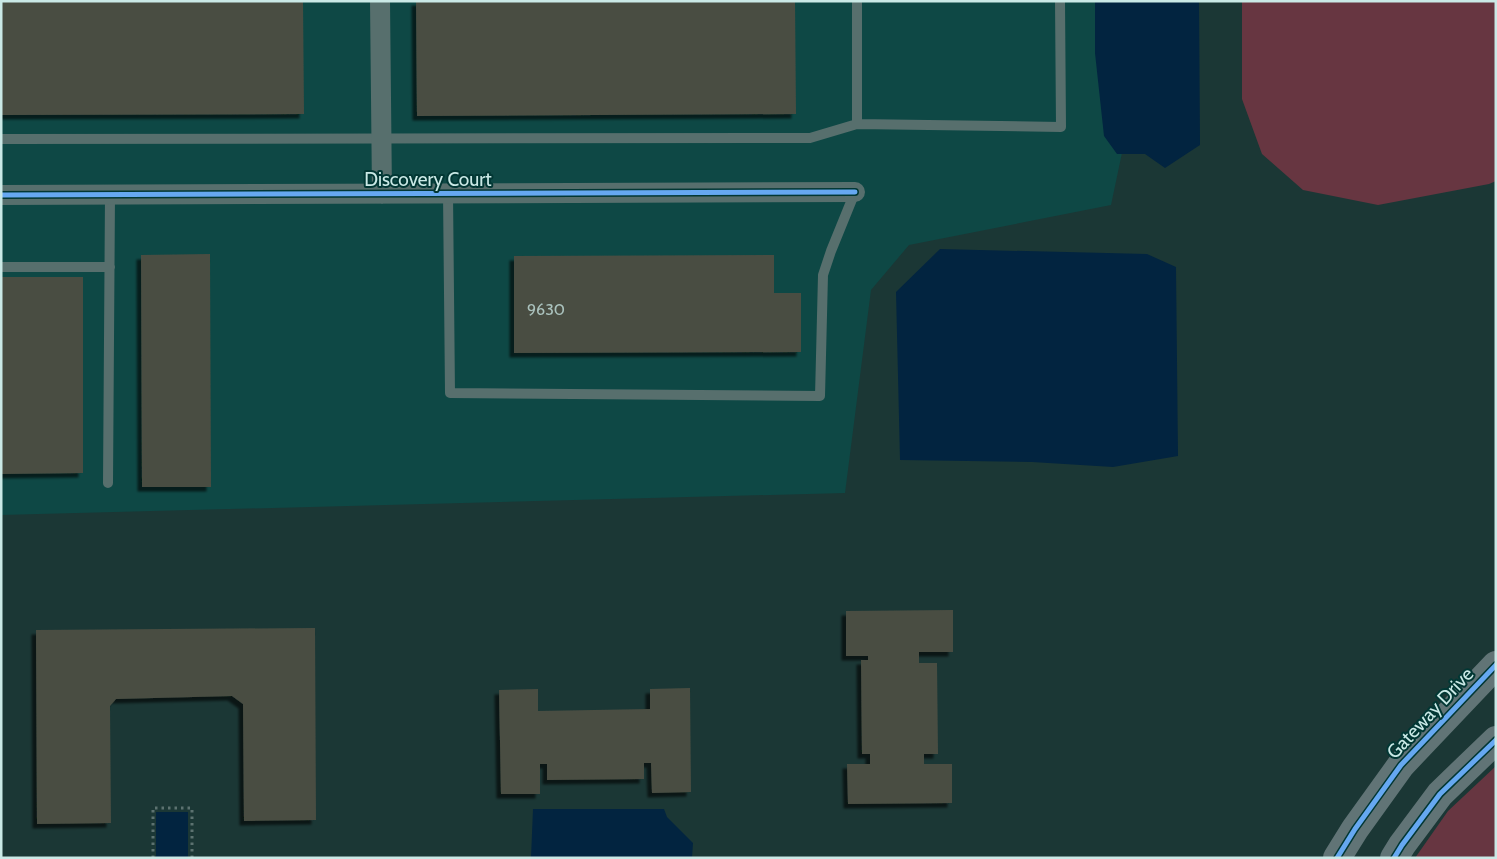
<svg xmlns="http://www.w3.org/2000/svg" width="1497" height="859" font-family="Cabin,sans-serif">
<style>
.built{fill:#0e4845}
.green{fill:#673641}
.water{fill:#022440}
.building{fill:#494d42;filter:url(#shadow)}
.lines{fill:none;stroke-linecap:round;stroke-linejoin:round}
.path{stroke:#5c7270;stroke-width:3;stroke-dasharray:2.5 4;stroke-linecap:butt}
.lane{stroke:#576f6d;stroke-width:10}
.street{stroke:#576f6d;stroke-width:20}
.secondary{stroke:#617476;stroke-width:28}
.cycleway-casing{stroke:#023734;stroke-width:8}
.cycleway{stroke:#66a8f1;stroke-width:5}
.labels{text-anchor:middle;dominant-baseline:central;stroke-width:4;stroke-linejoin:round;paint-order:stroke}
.number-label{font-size:16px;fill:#aac2bd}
.street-label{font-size:19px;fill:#cae9e6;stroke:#023734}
</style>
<defs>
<filter id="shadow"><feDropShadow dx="-4.5" dy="4.5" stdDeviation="1" flood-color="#0009"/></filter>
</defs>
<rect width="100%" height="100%" fill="#1b3735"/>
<path class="built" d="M1 1H1154L1111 205 909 245 871 290 845 493 1 515Z"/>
<path class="green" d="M1242 1H1496V181L1489 184 1378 205 1303 190 1262 154 1242 99Z
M1496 766V858H1415L1448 811Z"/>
<path class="water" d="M1095 1H1199L1200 145 1165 168 1145 154H1117L1104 136 1095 53Z
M940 249 1147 254 1176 267 1178 456 1113 467 1032 462 900 460 896 292Z
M533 809H664L667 817 693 843 692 858H531Z
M156 812H188V858H156Z"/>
<path class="building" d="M1 1H303L304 114 1 115Z
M416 1H795L796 114 417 116Z
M210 254 211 487H142L141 255Z
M774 255V293H801V352L514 353V256Z
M1 277H83V473L1 474Z
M953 610V652H919V663H937L938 754H924V764H952V803L848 804 847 764H870V754H862L861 660H868V656H846V611Z
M315 628 316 820 244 821 243 704 232 696 116 699 110 706 111 823 37 824 36 630Z
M690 688 691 792 652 793 651 763H644V779L547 780V764H540V794H501L499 690 538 689V711L650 709V689Z"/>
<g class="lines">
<path class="path" d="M153 858V808H192V858"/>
<path class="lane" d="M857 1V124
M1 139 810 138 857 124 1061 127 1060 1
M448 193 450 393 820 396 823 275 831 251 855 192
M1 267H110
M108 483 110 195"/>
<path class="street" d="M380 1 382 194
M1 195 855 192"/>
<path class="secondary" d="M1337 858 1355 829 1401 765 1496 665
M1394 858 1402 845 1440 794 1496 740"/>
<defs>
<path id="cycleway" d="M1 195 855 192
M1337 858 1355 829 1401 765 1496 665
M1394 858 1402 845 1440 794 1496 740"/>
</defs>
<use href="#cycleway" class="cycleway-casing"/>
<use href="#cycleway" class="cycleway"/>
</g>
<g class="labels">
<g class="number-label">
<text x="546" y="309">9630</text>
</g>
<g class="street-label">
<text x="428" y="179">Discovery Court</text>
<text transform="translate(1430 713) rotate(-47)">Gateway Drive</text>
</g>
</g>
<rect width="1497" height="859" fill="none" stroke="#cae9e6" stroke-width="5"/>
</svg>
